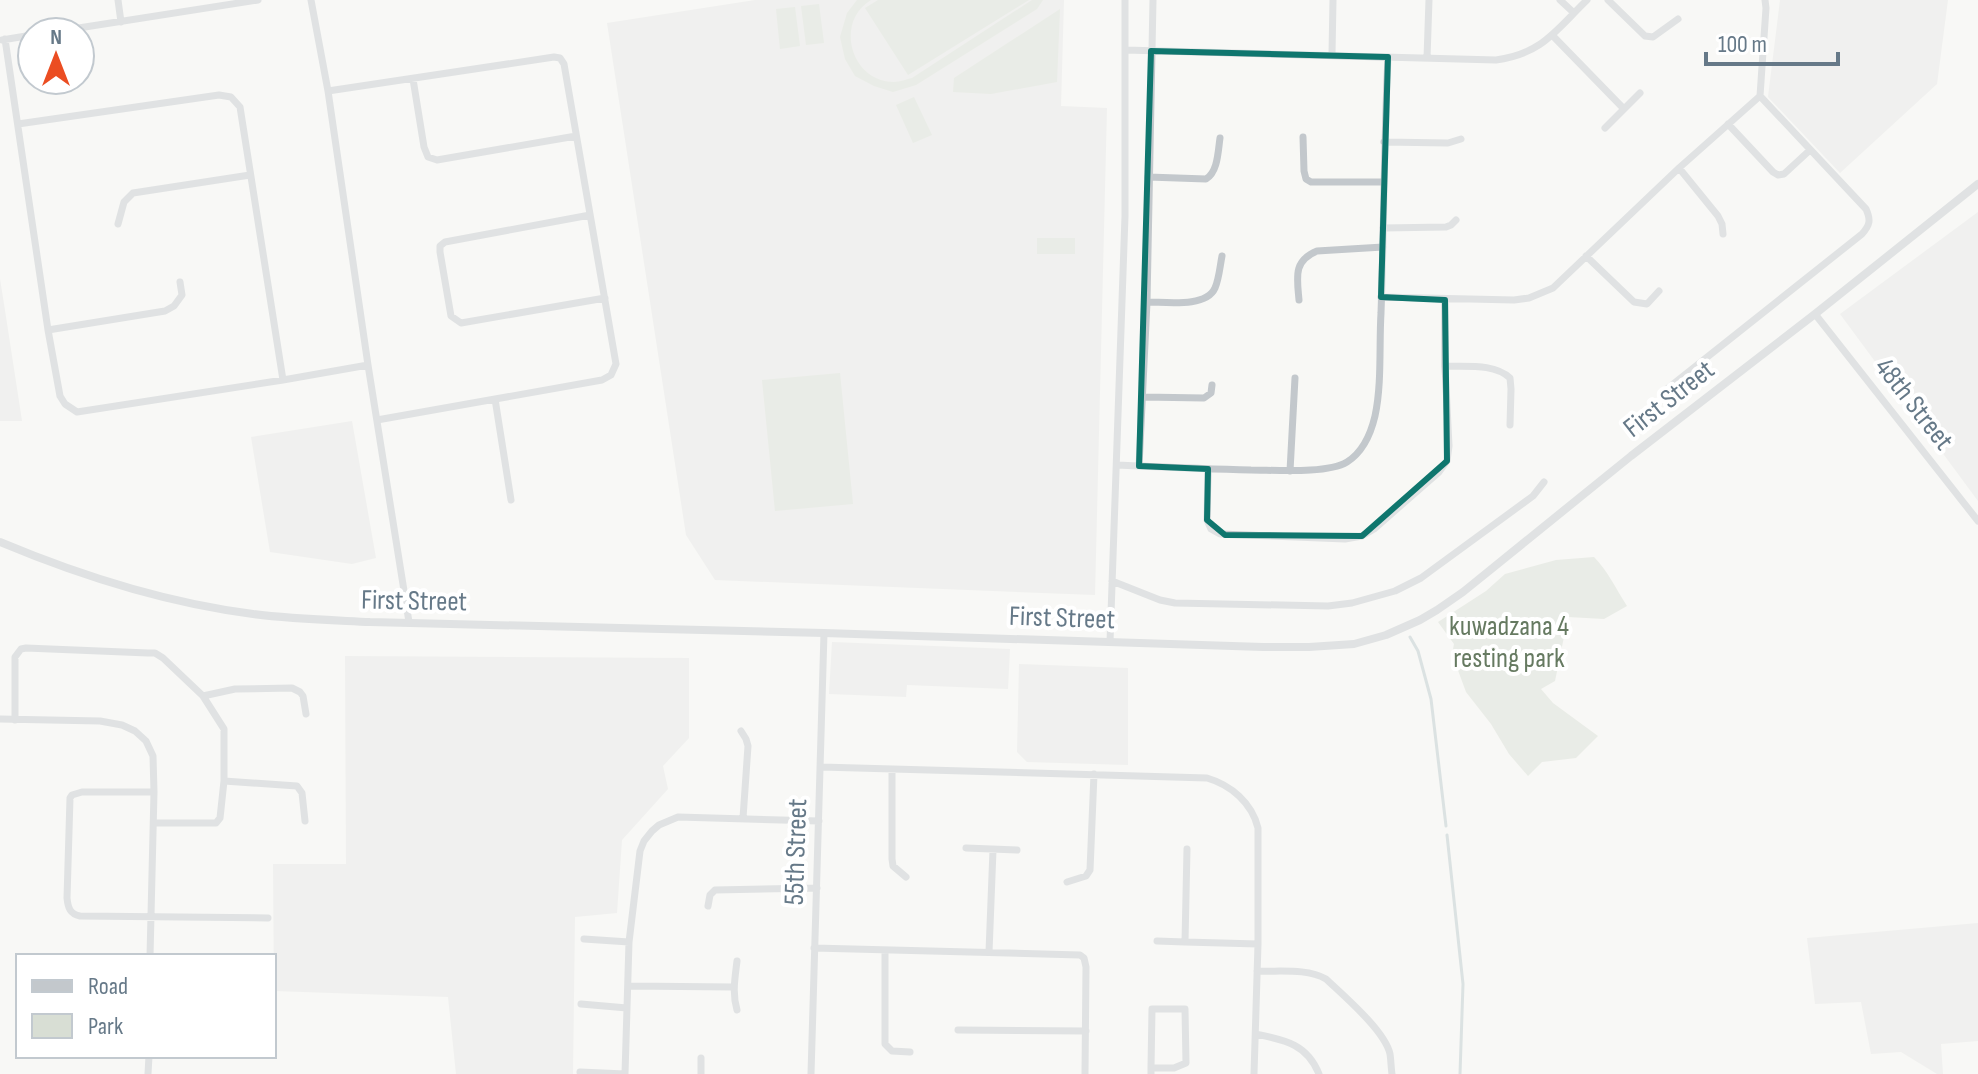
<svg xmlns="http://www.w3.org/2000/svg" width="1978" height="1074" font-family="'Sofia Sans Condensed',sans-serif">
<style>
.built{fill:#e6e7e6}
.green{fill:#d8ded4}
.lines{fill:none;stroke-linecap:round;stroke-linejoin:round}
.stream{stroke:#b9c7ca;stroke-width:3}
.minor{stroke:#c3c8cc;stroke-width:7}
.tertiary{stroke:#c3c8cc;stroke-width:8}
.marked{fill:none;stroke:#0f766e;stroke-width:6;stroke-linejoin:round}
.labels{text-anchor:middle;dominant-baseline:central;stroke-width:8;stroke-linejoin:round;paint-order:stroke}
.street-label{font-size:28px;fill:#667988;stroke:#fff}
.park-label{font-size:28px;fill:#667a61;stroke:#fff}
</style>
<rect width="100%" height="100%" fill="#f8f8f5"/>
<path class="built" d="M755 0H1064L1061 106 1107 108 1095 595 715 580 686 535 607 23Z
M1780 0H1948L1937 84 1840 173 1768 97Z
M1978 212V501L1840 314Z
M0 279 4 304 22 421H0Z
M352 421 376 558 352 564 270 552 251 437Z
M832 642 1010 649 1008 689 907 685 906 697 829 694Z
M345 656 689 658V738L663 766 668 789 622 840 617 913 575 917 573 1074H456L448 997 274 991 273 864H346Z
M1019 664 1128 668V765L1027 762 1017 752Z
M1978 923V1041L1941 1044 1943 1074H1937L1901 1052 1871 1054 1861 1002 1815 1004 1807 938Z"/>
<path class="green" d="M857 0H871C834 22 851 82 894 82 900 82 907 79 912 78L1032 0H1043L1037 9 916 85 893 92 874 86 855 76 845 59 840 37 847 13Z
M878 0H1029L908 75 865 8Z
M819 4 824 43 806 45 801 6Z
M795 7 800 46 780 49 776 9Z
M1060 9 1057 82 991 94 953 92 954 78Z
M914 97 932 135 913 143 896 105Z
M1037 238H1075V254H1037Z
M840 373 853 504 775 511 762 380Z
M1594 557C1608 571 1616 589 1627 606L1604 619 1568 617 1555 681 1541 689 1553 703 1598 736 1576 758 1542 762 1528 776 1509 754 1491 724 1466 692 1452 654 1454 644 1438 622 1486 591 1505 574 1556 560Z"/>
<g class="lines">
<path class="stream" d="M1410 637 1418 651 1431 699 1446 826
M1447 835 1463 984 1460 1074"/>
<path class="minor" d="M118 0 121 22
M311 0 328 91 368 365
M1560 0 1574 13
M1608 0 1645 36 1653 37 1678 19
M53 32 258 0
M1552 35 1624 109
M5 39 48 330 60 396 65 404 77 412 283 380 368 365 409 622
M2 40 32 35
M1125 50 1496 60C1542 54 1556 30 1587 0
M1332 54 1333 0
M1427 58 1429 0
M413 79 424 147 428 157 437 160 576 136
M328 91 554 57 560 58 564 64 616 364 611 375 602 380 377 420
M1760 96 1766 8 1765 0
M18 124 219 95 231 97 240 107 283 380
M1728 124 1773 172 1778 175 1784 174 1810 150
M1605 128 1640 93
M1303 137 1304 171 1306 179 1311 182H1383
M1384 142 1448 143 1461 139
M1679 168 1718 216 1722 224 1723 234
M1148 177 1206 179C1218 172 1218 151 1220 138
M590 215 445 242 440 246V252L451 316 461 323 605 298
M118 224 124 202 133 193 250 175
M1383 228 1446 227 1451 225 1456 220
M1586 256 1634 302 1647 304 1659 291
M1381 297 1514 300 1529 298 1553 288 1679 168 1760 96 1866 209C1871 220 1870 225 1862 234L1667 389
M1299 300C1297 277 1293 261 1317 251L1383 247
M1147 302C1166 302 1206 308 1215 288 1219 279 1220 266 1222 256
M1815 314 1978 521
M48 330 165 311 174 306 182 295 180 282
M1445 366C1466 367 1494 363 1510 378L1511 389 1510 425
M1143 397 1204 398 1211 393 1212 385
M495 399 511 500
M1117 465C1162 467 1206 469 1251 470 1275 470 1327 474 1347 462 1363 452 1371 433 1375 416 1382 384 1379 345 1381 313 1384 228 1384 143 1388 57
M1139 466 1147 302 1153 0
M1208 469 1207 520 1211 529 1220 534 1345 539 1362 536 1374 529 1439 472 1447 461 1449 446 1445 366V300
M1290 471 1295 378
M1112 581 1160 600 1175 603 1328 606 1352 603 1395 591 1421 578 1533 496 1544 482
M1110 642 1125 216V0
M203 696 235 689 292 688 300 692 303 696 306 714
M0 719 100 721 122 725 135 731 146 741 153 756 154 792 150 956
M15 720V657L21 649 26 648 148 653H155L163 658 203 696 224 729V781L220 818 216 823H154
M741 731 746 739 748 746 743 818
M821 767 1207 778C1231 785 1252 803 1258 828V944L1254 1074
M892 769V859L893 866 906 877
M224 781 297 786 302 793 305 821
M154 792H82L72 795 70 798 67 898C68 908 70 914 80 916L268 918
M966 848 1017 850
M1187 849 1185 942 1258 944
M1067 882 1086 876 1090 870 1094 774
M708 906 710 895 715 890 817 888
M584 939 629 942
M1157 941 1185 942
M814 948 1080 955 1084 958 1086 967 1085 1074
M885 950V1044L892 1051 910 1052
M989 952 993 850
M737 961C735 978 732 993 737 1010
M1257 971C1279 972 1307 968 1326 979 1344 996 1385 1031 1390 1054 1391 1060 1391 1068 1392 1074
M628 986 733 987
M581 1004 627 1008
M958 1030 1086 1031
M1256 1034C1285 1040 1307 1044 1319 1074
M580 1072 625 1074
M148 1074 149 1056
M625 1074 629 942 640 851 644 841 652 831 659 825 678 817 819 821
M701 1074V1058
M811 1074 824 633
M1151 1074V1068L1152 1009H1185L1186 1063 1174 1068H1151"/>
<path class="tertiary" d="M0 542C81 576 166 603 253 614 292 619 331 620 370 622L824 633 1263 647H1309L1354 644 1386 635 1420 620 1437 610 1463 592 1631 456 1815 314 1978 184"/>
</g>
<path d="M0 0H1978V1074H0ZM1151 51 1388 57 1381 297 1445 300 1447 461 1362 536 1225 535 1207 520 1208 469 1139 466Z" fill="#f8f8f5" fill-opacity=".55" fill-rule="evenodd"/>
<path class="marked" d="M1151 51 1388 57 1381 297 1445 300 1447 461 1362 536 1225 535 1207 520 1208 469 1139 466Z"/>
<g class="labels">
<g class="street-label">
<text transform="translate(1669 399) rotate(-38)">First Street</text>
<text transform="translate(1914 404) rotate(52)">48th Street</text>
<text transform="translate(414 601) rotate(1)">First Street</text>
<text transform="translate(1062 618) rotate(2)">First Street</text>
<text transform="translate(796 852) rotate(-88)">55th Street</text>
</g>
<g class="park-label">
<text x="1509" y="626">kuwadzana 4<tspan x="1509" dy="32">resting park</tspan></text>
</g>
</g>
<rect x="16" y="954" width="260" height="104" fill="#ffffff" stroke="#c2c9cf" stroke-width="2"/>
<rect x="32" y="980" width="40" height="12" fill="#c3c8cc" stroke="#c2c9cf" stroke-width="2"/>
<text x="88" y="994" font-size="24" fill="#667988">Road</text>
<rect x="32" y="1014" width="40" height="24" fill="#d8ded4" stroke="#c2c9cf" stroke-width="2"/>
<text x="88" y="1034" font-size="24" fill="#667988">Park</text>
<g transform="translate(56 56)"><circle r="38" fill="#ffffff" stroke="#c2c9cf" stroke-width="2"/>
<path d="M0-6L14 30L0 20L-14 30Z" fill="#eb4d22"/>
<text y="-12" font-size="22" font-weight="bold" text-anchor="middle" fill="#667988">N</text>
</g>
<path d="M1706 52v12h132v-12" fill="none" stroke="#667988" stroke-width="4"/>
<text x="1718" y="52" font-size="24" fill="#667988" stroke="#ffffff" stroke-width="6" paint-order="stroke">100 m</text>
</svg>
